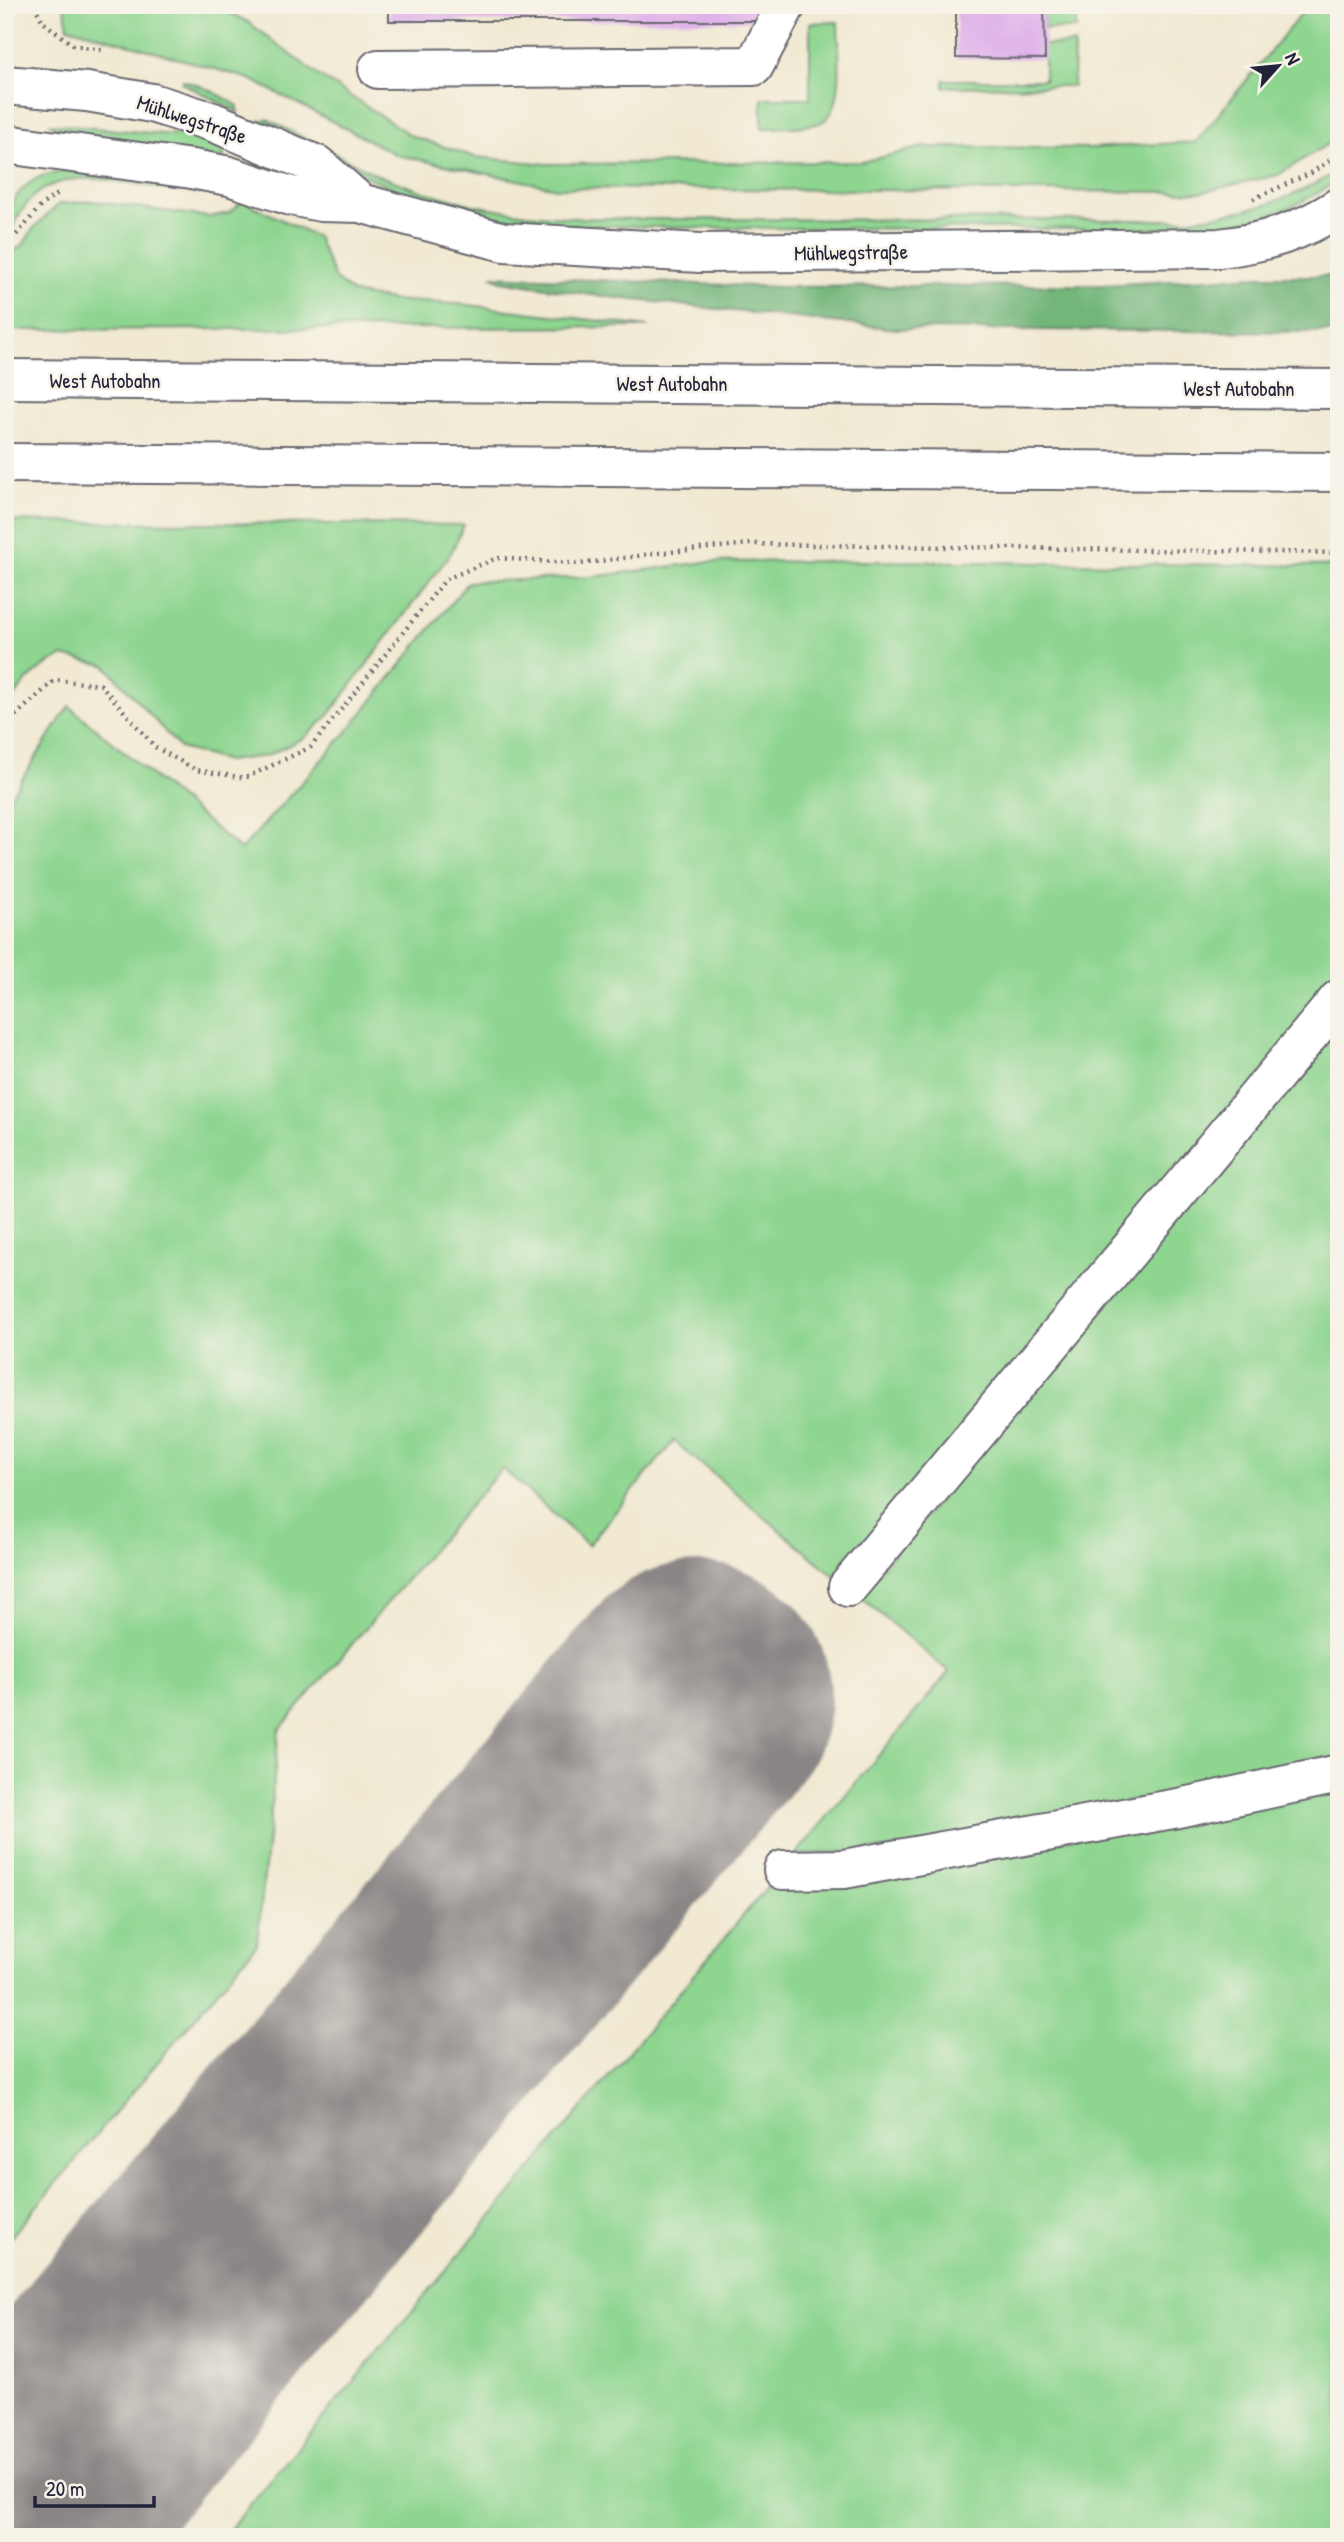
<svg xmlns="http://www.w3.org/2000/svg" width="1344" height="2542" font-family="'Patrick Hand',sans-serif">
<style>
.green{fill:#8ed590;stroke:#587c66;stroke-width:2}
.forest{fill:#72b67a;stroke:#4a6c5a;stroke-width:2}
.lines{fill:none;stroke-linecap:round;stroke-linejoin:round}
.runway{stroke:#8a8686;stroke-width:268}
.building{fill:#ddabea}
.minor-casing{stroke:#6a6870;stroke-width:42}
.highway-casing{stroke:#6a6870;stroke-width:42}
.path{stroke:#6a6870;stroke-width:4.5;stroke-dasharray:2 5;stroke-linecap:butt}
.minor{stroke:#fff;stroke-width:38}
.highway{stroke:#fff;stroke-width:38}
.labels{text-anchor:middle;dominant-baseline:central;stroke-width:5;stroke-linejoin:round;paint-order:stroke}
.street-label{font-size:21px;fill:#22223b;stroke:#f7f3e8}
</style>
<rect width="100%" height="100%" fill="#f7f3e8"/>
<filter id="ink" filterUnits="userSpaceOnUse"><feTurbulence type="fractalNoise" baseFrequency=".0143" numOctaves="2"/><feDisplacementMap in="SourceGraphic" scale="14" xChannelSelector="R" yChannelSelector="G"/><feConvolveMatrix kernelMatrix="1 2 1 2 8 2 1 2 1" color-interpolation-filters="sRGB"/></filter>
<filter id="wash" filterUnits="userSpaceOnUse"><feTurbulence type="fractalNoise" baseFrequency=".00686" numOctaves="4" result="noise"/><feDisplacementMap in="SourceGraphic" scale="28" xChannelSelector="R" yChannelSelector="G"/><feGaussianBlur stdDeviation="1.57" result="paint"/><feColorMatrix in="noise" values="0 0 0 0 0 0 0 0 0 0 0 0 0 0 0 0 0 1.4 0 .05"/><feComposite in="paint" operator="in"/></filter>
<g filter="url(#wash)">
<rect width="100%" height="100%" fill="#f1e9d2"/>
<path class="green" d="M64 5H215L248 22 318 75 412 136 475 157 547 164 862 162 923 147 1091 148 1196 142 1306 8 1304 5H1333L1339 12V137L1278 175 1201 192 556 188 397 155 250 79 68 27Z
M1044 5H1076V29H1044Z
M838 22C838 48 848 116 817 124 800 128 779 127 762 128V98H810V23Z
M1074 44 1073 86 944 87V80H1044V45Z
M183 80C203 86 220 94 238 106V112L182 83Z
M267 119 377 175 424 192 473 205 527 214 576 218 639 219 1182 220C1243 213 1286 204 1339 170V180C1323 190 1307 200 1291 207 1252 224 1207 226 1166 229L709 228 556 225 517 221 475 215 425 202 347 168 259 121Z
M51 124 161 134H199L227 143 223 159 55 129Z
M65 171 209 186 204 193C139 193 45 144 13 228L5 231C5 207 20 185 42 176 49 173 58 173 65 171Z
M91 201 209 217 229 213 243 201 317 237 335 279 353 293 391 300 468 305 649 327 5 330V256L23 245 33 229 59 204Z
M5 521 58 522 464 525 451 553 328 716 304 738 266 756 227 761 180 748 105 665 62 656C32 672 22 683 5 712Z
M866 561 1339 566V981L838 1579 674 1441 588 1545 502 1468 279 1730 257 1944 5 2244V805L69 706 241 850 345 734 468 582 591 577 706 562Z
M1339 1020V1759L904 1848 795 1855 949 1672 859 1596Z
M1339 1788V2537H223L768 1886 838 1883Z"/>
<path class="forest" d="M491 276 777 287 1103 285 1258 276H1339V332L896 329 591 295 501 281Z"/>
<g class="lines">
<path class="runway" d="M5 2521 697 1696"/>
</g>
<g id="blocks">
<path class="building" d="M389 5H760V21H389Z
M956 5H1044L1045 59 956 58Z"/>
</g>
</g>
<g filter="url(#ink)">
<use href="#blocks" fill-opacity="0" stroke="#6a6870" stroke-width="2"/>
<g class="lines">
<defs>
<path id="minor" d="M378 69 754 66 786 5
M5 85 87 92 152 103 213 122 317 165 360 203
M5 144 192 169 229 176 291 196 321 202 360 203 504 242 700 253 1219 248C1264 243 1301 232 1339 207
M848 1587 1339 999
M783 1870 844 1869 1178 1808 1339 1774"/>
<path id="highway" d="M5 379 1339 389
M5 463 1339 472"/>
</defs>
<use href="#minor" class="minor-casing"/>
<use href="#highway" class="highway-casing"/>
<path class="path" d="M34 5 43 22 73 45 105 51
M1253 199 1311 173 1339 154
M5 243C30 228 33 204 61 193
M5 725 55 680 101 685 155 747 196 770 245 778 311 747 446 579 497 558 580 564 659 553 750 544 1339 553"/>
<use href="#minor" class="minor"/>
<use href="#highway" class="highway"/>
</g>
</g>
<g class="labels">
<g class="street-label">
<text transform="translate(192 119) rotate(18)">Mühlwegstraße</text>
<text transform="translate(851 252) rotate(-1)">Mühlwegstraße</text>
<text x="105" y="380">West Autobahn</text>
<text x="672" y="383">West Autobahn</text>
<text x="1239" y="388">West Autobahn</text>
</g>
</g>
<rect width="1344" height="2542" fill="none" stroke="#f7f3e8" stroke-width="28"/>
<g transform="translate(1278 66) rotate(63)" stroke="#f7f3e8" stroke-width="5" paint-order="stroke">
<path d="M0-5L12 26L0 18L-12 26Z" fill="#22223b"/>
<text y="-10" font-size="19" font-weight="bold" text-anchor="middle" fill="#22223b">N</text>
</g>
<path d="M35 2496v10h119v-10" fill="none" stroke="#22223b" stroke-width="3.5"/>
<text x="46" y="2496" font-size="21" fill="#22223b" stroke="#f7f3e8" stroke-width="5" paint-order="stroke">20 m</text>
</svg>
